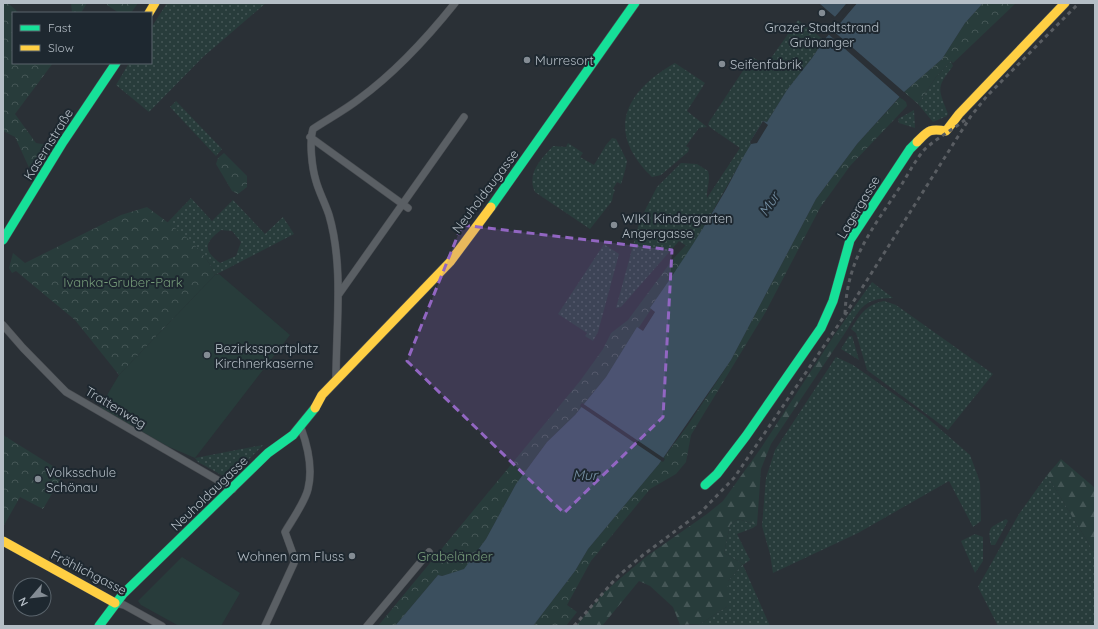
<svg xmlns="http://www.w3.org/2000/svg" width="1098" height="629" font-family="Quicksand,sans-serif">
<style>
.grass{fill:url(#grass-dots);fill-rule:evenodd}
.forest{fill:url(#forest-firs)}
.park{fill:url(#park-crowns)}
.pitch{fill:#283c3b}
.water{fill:#3b4f5e}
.pier{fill:#2a3036}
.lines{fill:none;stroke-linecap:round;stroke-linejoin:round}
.street-casing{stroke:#484c51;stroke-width:8}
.fast-casing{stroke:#484c51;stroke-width:10}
.slow-casing{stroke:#484c51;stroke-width:10}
.street{stroke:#5a5f64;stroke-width:7}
.fast{stroke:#16e098;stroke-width:9}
.slow{stroke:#ffcf43;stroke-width:9}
.rail{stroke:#595d62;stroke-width:3;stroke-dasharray:4 4;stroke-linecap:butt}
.marked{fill:#9266c2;fill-opacity:0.2;stroke:#9266c2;stroke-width:3;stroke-dasharray:8 5;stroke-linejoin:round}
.poi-dot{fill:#848c94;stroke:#1e2830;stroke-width:1.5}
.labels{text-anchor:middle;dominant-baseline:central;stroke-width:4;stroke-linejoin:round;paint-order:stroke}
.poi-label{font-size:13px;fill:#b5bec6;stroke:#1e2830;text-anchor:start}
.street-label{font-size:13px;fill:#b5bec6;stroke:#1e2830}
.park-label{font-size:13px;fill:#759a79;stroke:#1e2830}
.water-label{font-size:14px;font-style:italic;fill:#7893a7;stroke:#1e2830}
</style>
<defs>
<pattern id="grass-dots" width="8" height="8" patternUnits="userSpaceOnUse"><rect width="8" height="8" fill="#283c3b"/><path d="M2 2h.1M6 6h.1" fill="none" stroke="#455656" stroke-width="1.8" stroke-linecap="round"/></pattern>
<pattern id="forest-firs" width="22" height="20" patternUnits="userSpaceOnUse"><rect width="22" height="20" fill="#283c3b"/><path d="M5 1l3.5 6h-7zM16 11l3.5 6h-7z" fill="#455656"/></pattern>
<pattern id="park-crowns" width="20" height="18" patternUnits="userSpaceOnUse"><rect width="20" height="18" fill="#283c3b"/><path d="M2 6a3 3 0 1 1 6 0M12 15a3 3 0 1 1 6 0" fill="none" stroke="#455656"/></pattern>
</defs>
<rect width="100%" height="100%" fill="#2a3036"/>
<path class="grass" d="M167 3H266L203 57 149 112 116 85 129 63H151V28Z
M798 20 824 40 812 58 787 90 767 122H763L750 142 751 144 691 249 679 241 621 307 616 308 640 220 657 187 681 163 697 164 708 171C711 181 706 189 707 198L740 148 711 128 708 125 709 122 752 57 766 65Z
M951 61 953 66C936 88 938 88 948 114L947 116 933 122 918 104 936 77Z
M675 63 705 83 687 111 707 127 699 128 686 146 689 148 688 152 661 175 652 177C605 132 624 92 675 63Z
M176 101 222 149 216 156 170 107Z
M914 110 915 128 899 123 898 119Z
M612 138 616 139 627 161C626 167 623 179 621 184L617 182 613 189 615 190 613 195 612 201 590 229 535 192C526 174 541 159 553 146L566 147 568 143 583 153 580 157 594 165 606 145Z
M191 198 212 221 233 200 265 234 283 217 294 234 215 275C206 252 186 238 167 223ZM221 230 232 231 241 242 236 256 220 263C203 250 204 243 221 230Z
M604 244 619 254 598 332 593 341 585 336 587 333 558 314Z
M872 282 893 298C860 298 860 311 843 336L835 334Z
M884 301 896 305 993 374 948 430 867 370 856 333 851 329C861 314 865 305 884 301Z
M849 336H852L859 360 841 349Z
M836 357 853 365 925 416 970 455 980 482 981 521 973 527 949 481 858 533 773 573 770 554 762 526 766 478 775 450Z
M263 445 232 476 227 478 198 462 195 458Z
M1047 475 1095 554V626H998L978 587 1019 514Z
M738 519 757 525 753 528 737 534 750 560 743 565 770 626H680L700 624 728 606V581L743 564 724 553 730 525Z
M1006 519 1008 521 995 545H991C987 526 990 528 1006 519Z
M975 534 983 537V561L975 573 961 541Z"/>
<path class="forest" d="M835 334 843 336 771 444 761 469 757 525 738 519 730 525 724 553 743 564 728 581V606L700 624 680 625 673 607 650 586 639 581 602 626H576L603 593 647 556 707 514 723 501 761 448Z
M1061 459 1095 488V554L1047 475Z"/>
<path class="park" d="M3 3H8L19 13H13V63H53L15 114 36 143 48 145 31 172 15 137 3 131Z
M71 3H87L81 13H72Z
M108 3H138L131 13H119L107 5Z
M983 3H1016L953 63 951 61 936 77 918 104 904 92 942 59 965 23Z
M900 97 906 102 907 106 850 166 820 208 765 313 691 435 686 462 676 474 650 489 591 561 567 605 577 612 566 626H533L575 571 588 549 659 464 688 425 731 360 816 199 857 144Z
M224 153 247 176V187L238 194 232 191 216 164 218 158Z
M147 207C172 226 203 245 215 275L119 375 75 320 16 271 12 273 9 268 13 253 25 263 121 215Z
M686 245 691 249 606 377 575 415 547 442 516 484 486 539 464 570 442 576 438 575 395 626H378L580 381 603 349 611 333 628 320 673 259Z
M3 435 64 473 43 509 20 497 3 527Z"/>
<path class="pitch" d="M219 274 290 335 195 458 167 446 100 407 119 375 215 275Z
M182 557 240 593 221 626H179L141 605 138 601Z"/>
<path class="water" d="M819 3H847L835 17Z
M857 3H983L965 23 942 59 904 92 857 144 816 199 731 360 659 464 588 549 575 571 533 626H395L438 575 442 576 464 569 486 539 516 484 547 442 575 415 606 377 637 327 643 331 655 312 650 308C674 274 697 239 718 203 730 184 739 163 751 144L750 142 763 121 767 122 787 90 812 58 824 40Z"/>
<path class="pier" d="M817 3 835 17 847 3H849L834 19Z
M854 3H857L837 27 835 25Z
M831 29 904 92 906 93 902 99 827 33Z
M763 121 768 125 757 143 751 144 750 142Z
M582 403 665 459 663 462 580 406Z"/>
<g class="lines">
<defs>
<path id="street" d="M310 137 408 208
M339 294 464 117
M3 325 23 348 66 392 233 489
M336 379C336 326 344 266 329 215 325 203 319 192 316 181 312 168 309 142 313 129 328 119 345 110 359 99 396 72 427 38 455 3
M115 603 124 605 162 626
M265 626 294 563 293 554 285 532C292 520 305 502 308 489 313 469 308 447 301 428
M367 626 429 552"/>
<path id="fast" d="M491 207 635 3
M3 240 63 142 116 63
M705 485 717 474 746 436 821 328 833 301 850 240 910 149 917 142
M99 626 123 594 268 453 293 435 315 408"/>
<path id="slow" d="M149 13 155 3
M917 142C928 131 929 128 946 131L959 114 1065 3
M315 408 322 395 450 262 491 207
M3 541 115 603"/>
</defs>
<use href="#street" class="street-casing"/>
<use href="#fast" class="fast-casing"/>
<use href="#slow" class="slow-casing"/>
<use href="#street" class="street"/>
<use href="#fast" class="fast"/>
<use href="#slow" class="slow"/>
<path class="rail" d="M845 314C847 259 871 231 900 187 908 175 915 160 925 149 937 138 952 130 965 120
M574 626 618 576 643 555 701 512 734 478 843 318 971 116 987 96 1079 3"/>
</g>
<path class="marked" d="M462 225 672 250 663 417 564 513 407 361Z"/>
<g class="poi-dot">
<circle cx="822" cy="13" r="4"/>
<circle cx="527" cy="60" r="4"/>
<circle cx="722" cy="64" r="4"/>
<circle cx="614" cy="225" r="4"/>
<circle cx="207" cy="355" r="4"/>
<circle cx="38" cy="479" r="4"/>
<circle cx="352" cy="556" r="4"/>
</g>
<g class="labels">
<g class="poi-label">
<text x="822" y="27" text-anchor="middle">Grazer Stadtstrand<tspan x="822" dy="15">Grünanger</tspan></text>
<text x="535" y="60">Murresort</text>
<text x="730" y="64">Seifenfabrik</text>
<text x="622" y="218">WIKI Kindergarten<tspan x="622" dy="15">Angergasse</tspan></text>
<text x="215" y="348">Bezirkssportplatz<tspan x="215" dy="15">Kirchnerkaserne</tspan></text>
<text x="46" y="472">Volksschule<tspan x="46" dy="15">Schönau</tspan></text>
<text x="344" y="556" text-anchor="end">Wohnen am Fluss</text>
</g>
<g class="street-label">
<text transform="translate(48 144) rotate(-58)">Kasernstraße</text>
<text transform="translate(485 191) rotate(-53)">Neuholdaugasse</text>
<text transform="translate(858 207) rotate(-59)">Lagergasse</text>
<text transform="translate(116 407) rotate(31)">Trattenweg</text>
<text transform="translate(209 493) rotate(-44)">Neuholdaugasse</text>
<text transform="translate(89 572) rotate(27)">Fröhlichgasse</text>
</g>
<g class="park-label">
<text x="123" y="282">Ivanka-Gruber-Park</text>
<text x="455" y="556">Grabeländer</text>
</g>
<g class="water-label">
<text transform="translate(769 204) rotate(-56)">Mur</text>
<text x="585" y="475">Mur</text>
</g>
</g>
<rect width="1098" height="629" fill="none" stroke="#b5bec6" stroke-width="8"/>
<rect x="12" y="12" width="140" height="52" fill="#1e2830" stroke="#5a646c"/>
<rect x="20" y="25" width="20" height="6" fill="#16e098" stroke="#5a646c"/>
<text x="48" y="32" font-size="12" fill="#b5bec6">Fast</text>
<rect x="20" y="45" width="20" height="6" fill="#ffcf43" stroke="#5a646c"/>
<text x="48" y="52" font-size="12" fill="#b5bec6">Slow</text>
<g transform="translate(32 597) rotate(242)"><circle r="19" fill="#1e2830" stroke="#5a646c"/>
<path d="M0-3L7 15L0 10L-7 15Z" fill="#848c94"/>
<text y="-6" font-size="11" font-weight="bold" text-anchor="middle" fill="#b5bec6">N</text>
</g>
</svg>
